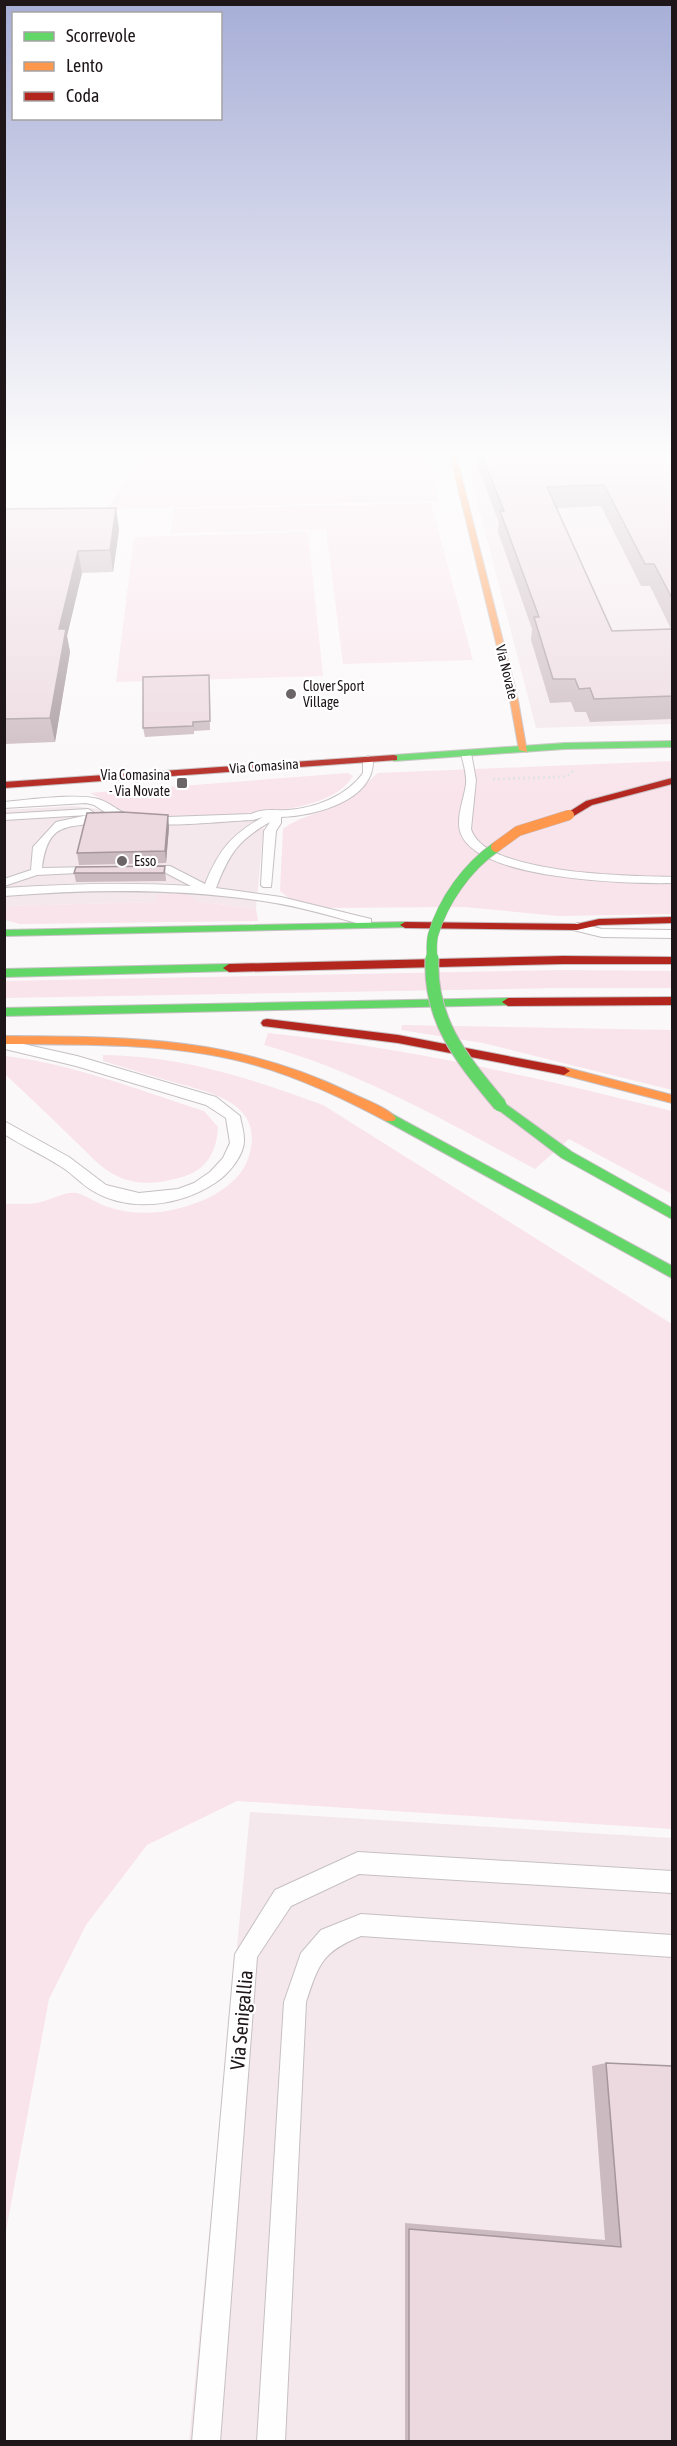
<svg xmlns="http://www.w3.org/2000/svg" width="677" height="2446" font-family="'Asap Condensed',sans-serif">
<style>
.built{fill:#f4e8ec}
.green{fill:#f9e4eb}
.lines{fill:none;stroke-linecap:round;stroke-linejoin:round}
.lane-casing{stroke:#c6c0c3;stroke-width:2}
.fast-casing{stroke:#c6c0c3;stroke-width:2}
.slow-casing{stroke:#c6c0c3;stroke-width:2}
.jam-casing{stroke:#c6c0c3;stroke-width:2}
.path{stroke:#e3e2e2;stroke-width:3;stroke-dasharray:2 3;stroke-linecap:butt}
.lane{fill:#fefefe;fill-rule:evenodd}
.fast{fill:#63d668;fill-rule:evenodd}
.slow{fill:#ff974d;fill-rule:evenodd}
.jam{fill:#b3261e;fill-rule:evenodd}
.fast-bridge-far1-casing{stroke:#c7bcc0;stroke-width:11;stroke-linecap:butt}
.fast-bridge-casing{stroke:#c7bcc0;stroke-width:15;stroke-linecap:butt}
.slow-bridge-casing{stroke:#c7bcc0;stroke-width:11;stroke-linecap:butt}
.fast-bridge-far1{stroke:#63d668;stroke-width:10}
.fast-bridge{stroke:#63d668;stroke-width:13}
.slow-bridge{stroke:#ff974d;stroke-width:10}
.wall{fill:#cbbac0;fill-rule:evenodd}
.shaded-wall{fill:#a5979c}
.building{fill:#ecd8df;stroke:#a5979c;stroke-width:1.5}
.poi-dot{fill:#6b6567;stroke:#fff;stroke-width:2}
.labels{text-anchor:middle;dominant-baseline:central;stroke-width:4.5;stroke-linejoin:round;paint-order:stroke}
.far-street-label{font-size:14px;fill:#1e1619;stroke:#fff}
.far-poi-label{font-size:14px;fill:#1e1619;stroke:#fff;text-anchor:start}
.near-street-label{font-size:20px;fill:#1e1619;stroke:#fff}
</style>
<rect width="100%" height="100%" fill="#fbf8f9"/>
<path class="built" d="M465 455H672V724L536 728Z
M75 806 148 816 265 812 256 909 196 901 5 906V810Z
M250 1812 672 1838V2441L189 2442Z"/>
<path class="green" d="M145 455H429L439 501 107 509Z
M431 503 473 660 343 664 326 530 171 533 174 509Z
M308 532 323 676 116 682 134 537Z
M672 761V914L559 916 464 907 313 908 295 903 280 891 283 829C303 815 315 815 336 806 352 799 364 785 378 773Z
M348 773 353 776C329 817 233 813 191 815 174 815 152 820 136 815 120 811 104 800 90 793Z
M185 893 196 901 256 909 258 921 20 924 5 920 4 906 156 902 157 894Z
M563 970 672 971V988H559L5 998 4 981Z
M402 1025 672 1030V1090L483 1043 401 1030Z
M268 1033C405 1047 539 1078 672 1111V1194L569 1139 535 1169C447 1122 361 1072 264 1045Z
M103 1055C183 1056 249 1078 323 1105L672 1324V1829L237 1801 147 1845 86 1925 49 1999 5 2236V1204C16 1203 30 1205 41 1202 52 1200 64 1191 76 1193 86 1195 95 1202 105 1206 128 1214 152 1215 176 1209 203 1203 238 1187 248 1159 267 1103 212 1093 173 1082 149 1075 126 1068 103 1061Z
M5 1056C74 1064 138 1090 204 1111L218 1127C217 1149 208 1169 185 1176 163 1183 140 1187 117 1176 101 1169 88 1153 75 1141 52 1118 28 1096 5 1074Z"/>
<g class="lines">
<defs>
<path id="lane" d="M466 750 471 753 476 780 471 829C484 875 633 876 672 877V883C630 884 479 880 461 834 455 819 464 800 466 784 467 774 463 763 461 753Z
M368 756 373 759C375 801 314 816 281 817V823L276 831 271 887H263L261 885 264 831 270 822C238 840 229 854 216 888L281 897 371 919V925L367 926C335 917 302 907 269 902 181 888 93 889 4 896V888C67 884 129 882 191 886L164 872 141 871V867L145 866H170L205 884C219 850 231 835 263 817L253 820C220 821 136 832 111 816 79 835 49 810 42 868L94 867 98 868V872L37 875 4 886V879L31 870 33 847 56 822 88 815 4 820V814L88 809 93 812 88 815 105 812 94 805 86 803 4 808V802C29 800 75 793 98 799 114 804 119 814 140 818L251 814C265 808 274 811 288 810 315 808 347 796 363 773V759Z
M577 923 602 929 672 930V938L602 937 573 930 571 927Z
M10 1041 77 1056 216 1097 240 1116C241 1123 244 1131 244 1139 245 1155 228 1175 215 1183 180 1206 130 1213 93 1191 81 1184 72 1173 60 1166 42 1154 22 1146 4 1134V1121L69 1157 106 1185 139 1193 178 1189 194 1183 210 1172 223 1158 230 1143 226 1118 206 1105 76 1066 5 1049V1043Z
M358 1852 672 1871V1893L359 1874 291 1906 257 1957 220 2442H192L235 1954 275 1890Z
M361 1914 672 1935V1957L361 1936C322 1952 319 1963 306 2002L285 2442H257L284 2002 301 1953 321 1930Z"/>
<path id="fast" d="M672 741V747L565 749 394 761 389 758 394 755 565 743Z
M405 922 410 925 409 927 4 936V930Z
M229 964 233 965V971L4 977V969Z
M508 998 512 999V1005L4 1016V1008Z
M500 1100 572 1152 672 1208V1219L562 1158 496 1108 494 1105 496 1102Z
M390 1113 672 1266V1278L386 1121 384 1118 386 1115Z"/>
<path id="slow" d="M450 455H456L518 700 527 752 519 750 510 700Z
M4 1036C130 1037 232 1036 349 1092 361 1098 389 1108 396 1118L394 1121H386C344 1099 301 1078 255 1065 174 1042 88 1045 4 1044Z
M564 1067 672 1095V1103L560 1074 558 1071 560 1068Z"/>
<path id="jam" d="M394 755 397 756V760L4 788V782Z
M672 778V784L592 805 572 817 564 815 586 801Z
M672 917V923L599 925 577 930 405 928 400 925 405 922 577 924 599 919Z
M563 956 672 957V964H563L229 972 223 968 229 964Z
M672 997V1005L508 1006 502 1002 508 998Z
M267 1019 398 1035 564 1067 570 1071 564 1075 398 1043 263 1026 261 1023 263 1020Z"/>
</defs>
<use href="#lane" class="lane-casing"/>
<use href="#fast" class="fast-casing"/>
<use href="#slow" class="slow-casing"/>
<use href="#jam" class="jam-casing"/>
<path class="path" d="M493 779 562 777 571 774 573 770"/>
<use href="#lane" class="lane"/>
<use href="#fast" class="fast"/>
<use href="#slow" class="slow"/>
<use href="#jam" class="jam"/>
<defs>
<path id="fast-bridge-far1" d="M432 959C432 952 431 943 433 935 443 901 467 867 496 847"/>
<path id="fast-bridge" d="M432 958C429 1021 462 1059 500 1105"/>
<path id="slow-bridge" d="M496 847 518 831 569 815"/>
</defs>
<use href="#fast-bridge-far1" class="fast-bridge-far1-casing"/>
<use href="#fast-bridge" class="fast-bridge-casing"/>
<use href="#slow-bridge" class="slow-bridge-casing"/>
<use href="#fast-bridge-far1" class="fast-bridge-far1"/>
<use href="#fast-bridge" class="fast-bridge"/>
<use href="#slow-bridge" class="slow-bridge"/>
</g>
<path class="wall" d="M476 455H672V719L590 722 586 712H575L571 702 550 703 531 640 532 629 498 532 499 523 476 462ZM601 506 641 586H650L671 629 612 631 557 508Z
M116 508 119 530 113 572 82 573 67 636 70 652 55 742 4 744V509Z
M209 675 210 730 194 731V734L145 737 143 728Z
M169 827 166 863 79 865 77 853Z
M165 866 166 881 76 882 74 873Z
M606 2063 672 2442H405V2223L605 2240 592 2066Z"/>
<path class="shaded-wall" d="M116 508 119 530 113 572 110 550Z
M78 551 82 573 67 636 70 652 55 742 50 718 59 629Z
M168 815 169 827 166 863 165 851Z"/>
<path class="building" d="M482 455H672V598L654 564H645L604 485 547 487 612 631 672 629V696L594 699 590 688 579 689 575 679H553L534 617H539L500 511H504Z
M116 508 110 550 78 551 59 629H66L50 718 4 719V509Z
M209 675 210 721 193 722V726L143 728V677Z
M122 812 168 815 165 851 77 853 87 813Z
M165 866 164 873H74L76 867Z
M606 2063 672 2066V2442H409V2229L621 2247Z"/>
<linearGradient id="sky" x2="0" y2="1"><stop stop-color="#a7aed7"/><stop offset="0.57" stop-color="#fdfcfc"/><stop offset="1" stop-color="#fdfcfc" stop-opacity="0"/></linearGradient>
<rect width="677" height="797" fill="url(#sky)"/>
<g class="poi-dot">
<circle cx="291" cy="694" r="6"/>
<rect x="176" y="777" width="12" height="12" rx="3"/>
<circle cx="122" cy="861" r="6"/>
</g>
<g class="labels">
<g class="far-street-label">
<text transform="translate(507 672) rotate(76)">Via Novate</text>
<text transform="translate(264 766) rotate(-4)">Via Comasina</text>
</g>
<g class="far-poi-label">
<text x="303" y="686">Clover Sport<tspan x="303" dy="16">Village</tspan></text>
<text x="170" y="775" text-anchor="end">Via Comasina<tspan x="170" dy="16">- Via Novate</tspan></text>
<text x="134" y="861">Esso</text>
</g>
<g class="near-street-label">
<text transform="translate(241 2020) rotate(-85)">Via Senigallia</text>
</g>
</g>
<rect width="677" height="2446" fill="none" stroke="#1e1619" stroke-width="12"/>
<rect x="12" y="12" width="210" height="108" fill="#ffffff" stroke="#a5a2a3" stroke-width="1.5"/>
<rect x="24" y="32" width="30" height="9" fill="#63d668" stroke="#a5a2a3" stroke-width="1.5"/>
<text x="66" y="42" font-size="18" fill="#1e1619">Scorrevole</text>
<rect x="24" y="62" width="30" height="9" fill="#ff974d" stroke="#a5a2a3" stroke-width="1.5"/>
<text x="66" y="72" font-size="18" fill="#1e1619">Lento</text>
<rect x="24" y="92" width="30" height="9" fill="#b3261e" stroke="#a5a2a3" stroke-width="1.5"/>
<text x="66" y="102" font-size="18" fill="#1e1619">Coda</text>
</svg>
